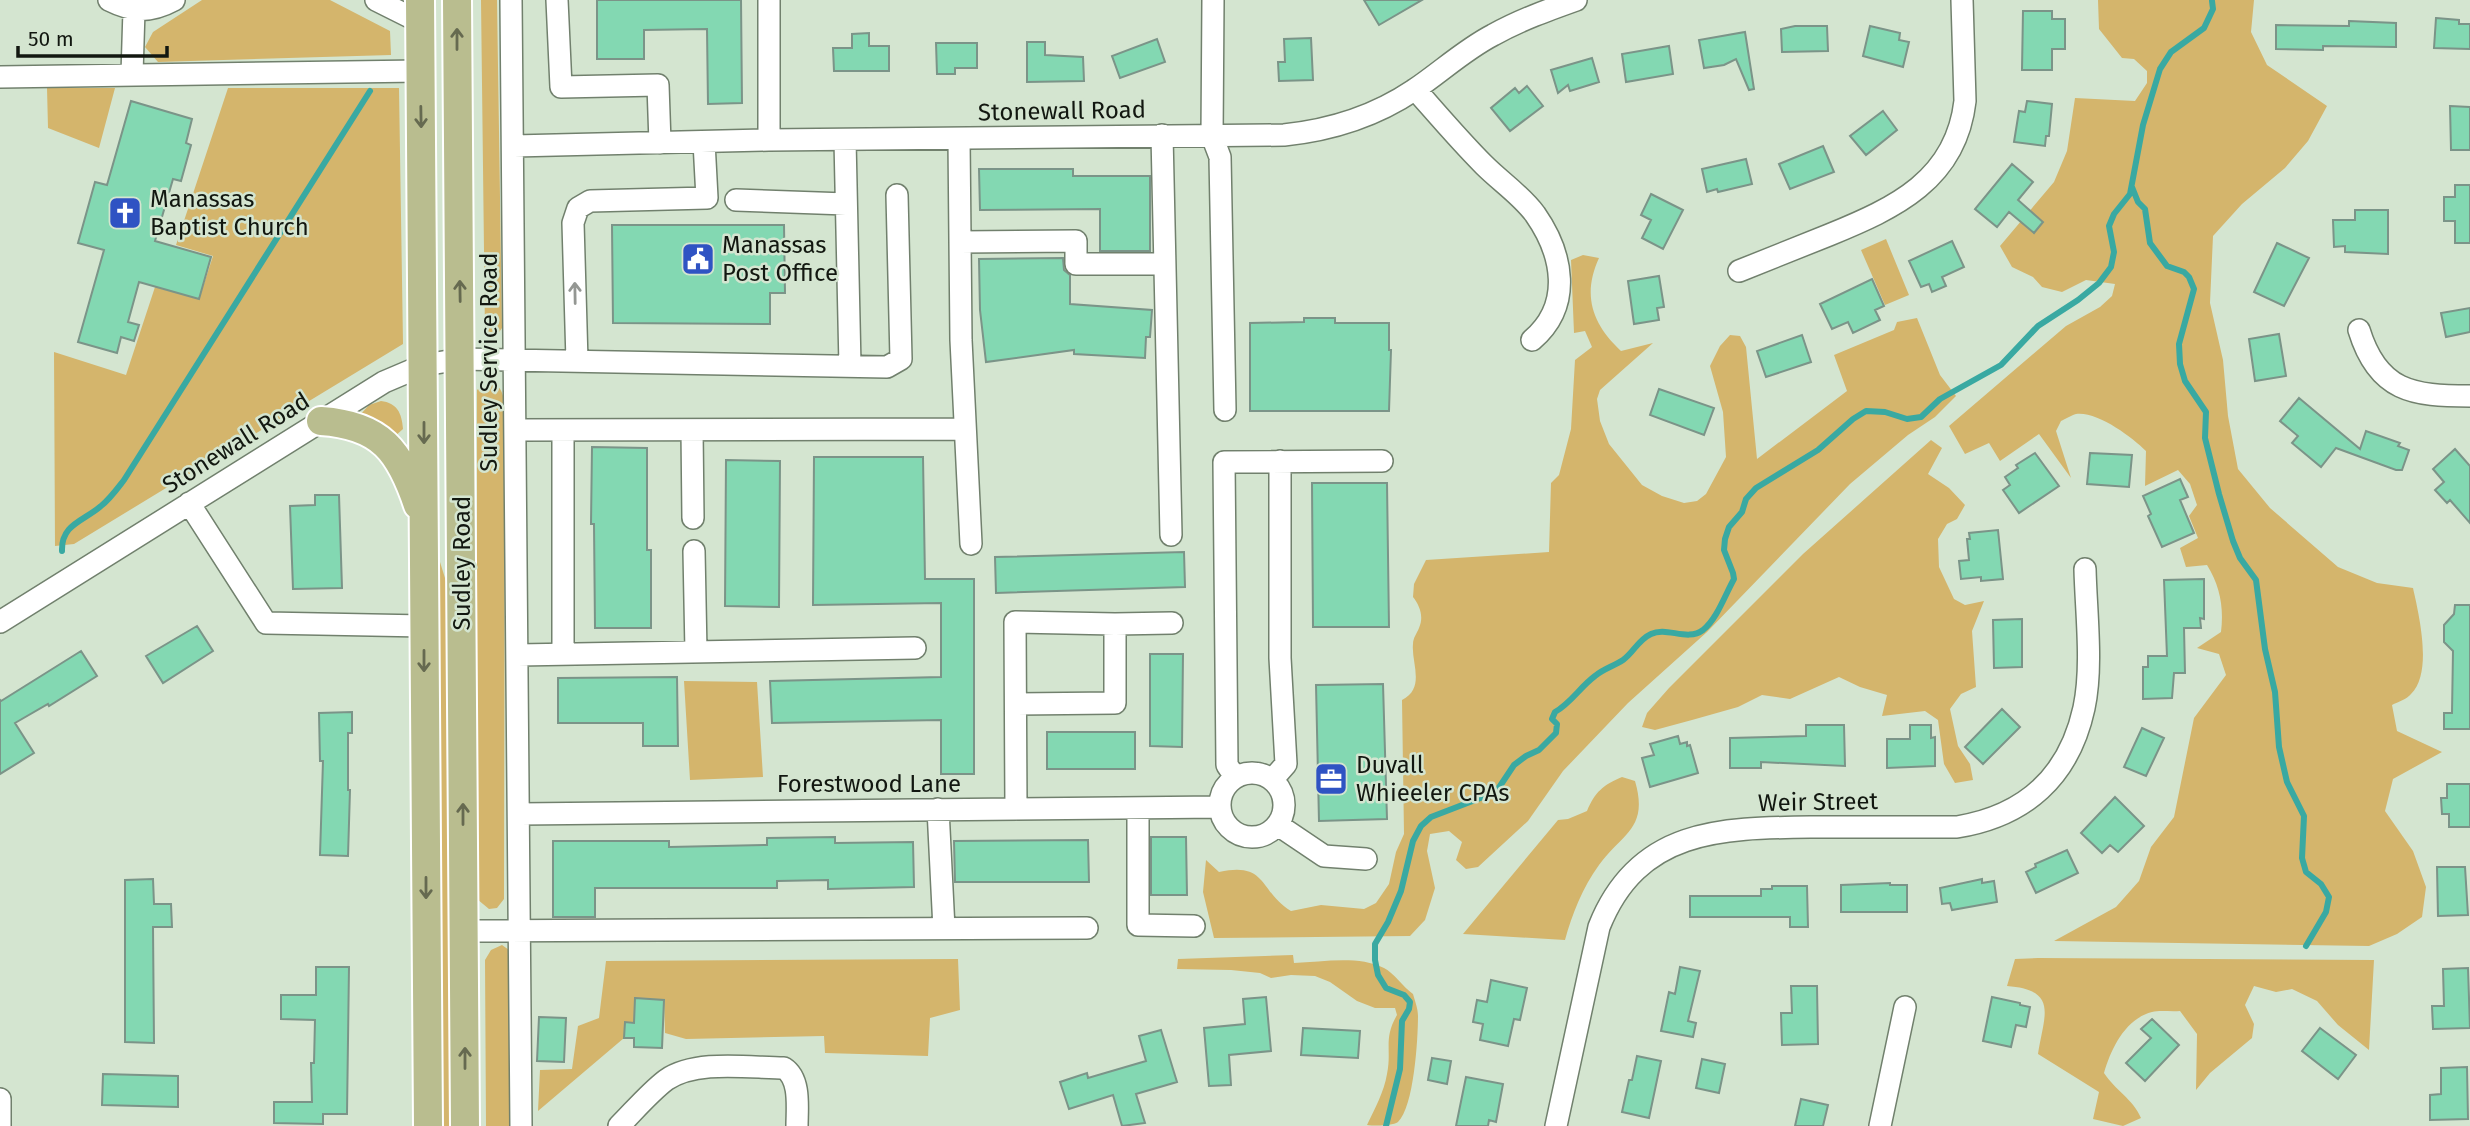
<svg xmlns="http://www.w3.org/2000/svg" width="2470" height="1126" font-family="'Fira Sans',sans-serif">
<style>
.green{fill:#d4b56c}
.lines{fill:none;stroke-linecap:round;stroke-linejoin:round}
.stream{stroke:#39a9a2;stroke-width:6}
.building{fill:#83d8b2;stroke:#7b9488;stroke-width:2}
.minor-casing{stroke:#71806d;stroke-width:24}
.major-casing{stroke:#fff;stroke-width:32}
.minor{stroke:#fff;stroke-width:21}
.major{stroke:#b9bd8f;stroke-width:28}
.oneway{stroke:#666a50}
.oneway2{stroke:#949793}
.labels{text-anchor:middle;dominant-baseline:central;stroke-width:5;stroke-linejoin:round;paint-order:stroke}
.street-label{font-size:24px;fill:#121710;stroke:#d4e5d0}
.poi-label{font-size:24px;fill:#121710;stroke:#d4e5d0;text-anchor:start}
</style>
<rect width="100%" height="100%" fill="#d4e5d0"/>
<path class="green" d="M202 0H330L390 31 391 55 158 62 145 47 153 32Z
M481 0H497L502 328 495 338 485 334Z
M2098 0H2254L2251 32 2267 65 2327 106 2308 141 2285 168 2242 204 2213 236 2210 303 2223 360 2228 416 2238 469 2270 508 2338 567 2377 583 2413 588C2419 615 2433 673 2411 694 2407 699 2398 702 2392 705L2397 731 2442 752 2393 779 2385 811 2413 851 2426 887 2422 917 2397 934 2369 946 2054 941 2116 907 2139 881 2151 847 2174 817 2194 718 2226 675 2219 654 2197 648 2221 632C2224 607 2220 586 2207 565L2186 567 2180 548 2198 538 2189 516 2197 505 2190 484 2178 470 2145 486 2146 451C2132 437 2097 411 2076 414 2072 415 2065 419 2061 421L2056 431 2071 478 2039 434 2000 461 1989 443 1965 454 1949 426 2066 326 2100 307 2112 296 2115 284 2086 280 2062 292 2042 287 2033 277 2012 267 2000 246 2054 182 2067 151 2075 98 2135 101 2147 83V71L2134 59 2122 58 2099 29Z
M47 88H115L99 148 48 128Z
M228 88H399L403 344 74 544 55 546 54 352 126 375 155 287 199 299 213 256 176 245Z
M1886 239 1909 295 1885 305 1861 250Z
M1583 255 1599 258C1582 295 1592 324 1621 351L1653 343 1600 390 1597 399 1600 421 1609 444 1642 485 1662 496 1684 503 1697 501 1706 494 1726 457 1723 412 1710 366 1720 346 1730 335 1740 336 1746 347 1757 459 1847 391 1834 355 1894 330 1897 322 1917 318 1940 375 1956 396 1935 417 1908 435 1850 484 1707 632 1628 703 1563 771 1528 821 1478 867 1466 869 1456 860 1462 842 1449 831 1430 834 1427 851 1435 888 1425 920 1410 936 1214 938 1203 892 1206 860 1219 872C1268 861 1259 892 1291 911L1321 905 1364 909 1376 903 1389 884 1396 852 1404 834 1402 700C1426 688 1411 663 1413 644 1413 638 1417 633 1419 628 1424 617 1420 606 1413 597L1414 584 1426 560 1549 552 1551 483 1559 475 1571 429 1575 360 1592 347 1585 331 1574 333 1571 260Z
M486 381C500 383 502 391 505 403L504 899 497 908 489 909 477 899V390Z
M381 401C397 403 402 413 403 429L394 437 360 415 369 405Z
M1931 440 1942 448 1928 474 1949 488 1965 505 1957 519 1947 524 1938 539 1939 567 1954 599 1965 605 1984 601 1972 631 1976 687 1961 694 1950 709 1958 746 1970 764 1973 780 1955 783 1944 764 1938 720 1925 711 1882 716 1887 695 1860 687 1839 677 1790 699 1762 695 1738 707 1692 720 1655 730 1642 727 1647 713 1669 688 1803 554Z
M435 546 450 594 452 1126H438Z
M684 681 757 682 763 777 690 780Z
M1622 777 1635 781C1649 829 1622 833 1599 865 1583 887 1572 914 1565 940L1463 934 1558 820 1568 819 1587 811C1595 792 1603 785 1622 777Z
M502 945 509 950 511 959 510 1126H486L485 960 491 950Z
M1293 955 1294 963C1323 962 1358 955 1384 968 1394 973 1403 987 1413 994 1415 1001 1418 1009 1418 1016 1418 1039 1414 1107 1398 1122 1392 1126 1375 1126 1367 1125 1375 1108 1384 1092 1387 1074 1392 1050 1383 1039 1397 1015L1395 1008H1375L1357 1001 1330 982 1315 976 1291 975 1271 978 1260 973 1231 970 1177 969 1178 959Z
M2038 958 2374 960 2369 1050 2338 1025 2317 1001 2292 989 2276 992 2254 986 2245 1005 2254 1024 2252 1038 2210 1073 2196 1090 2197 1034 2180 1011C2171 1012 2160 1010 2152 1012 2125 1019 2111 1049 2104 1073 2115 1090 2133 1099 2141 1118L2123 1126 2093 1119 2099 1092 2038 1054C2044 1015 2059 990 2007 986L2015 959Z
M958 959 960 1010 930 1018 928 1056 825 1053 824 1036 686 1039 665 1033 664 1000 636 998 634 1023 625 1022 624 1038 538 1111 540 1070 572 1069 578 1026 599 1018 606 961Z"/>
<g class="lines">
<path class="stream" d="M2132 187 2138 202 2145 209 2150 243 2167 266 2184 272 2189 277 2194 289 2179 344 2180 364 2185 381 2206 412 2205 438 2219 494 2233 541 2240 558 2256 580 2265 649 2275 692 2279 747 2287 782 2304 816 2302 858 2306 872 2321 884 2329 897 2326 912 2306 946
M62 551C61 524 84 521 101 506 110 499 117 489 124 480L370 91
M1386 1126 1400 1069 1402 1021 1409 1009 1410 1002 1404 995 1386 988 1378 975 1375 960V944L1388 922 1401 891 1413 841 1421 826 1431 817 1496 792 1514 765 1526 756 1539 750 1556 733 1557 724 1552 719 1555 712C1571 703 1580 687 1595 676 1603 669 1614 666 1623 660 1634 652 1638 640 1651 634 1667 626 1687 642 1703 630 1717 619 1725 595 1734 579L1733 573 1724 550 1725 539 1729 527 1742 512 1746 499 1756 488 1818 450 1853 419 1866 411 1885 412 1907 419 1921 417 1940 399 2001 365 2038 326 2078 300 2099 283 2111 267 2114 252 2109 226 2114 214 2130 194 2143 125 2160 69 2171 52 2204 28 2213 9 2212 1"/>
</g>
<path class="building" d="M597 0H741L742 103 708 104 707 29 644 30V59H597Z
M1364 0H1422L1379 25Z
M2023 11H2052V19H2065V49H2052V70H2022Z
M2436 18 2459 20V24H2470V49L2434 48Z
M2349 21 2396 23V47L2323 46V50L2276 49V25L2349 26Z
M1795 26H1827L1828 51 1782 52 1781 29Z
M1870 26 1900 33 1899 40 1909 42 1903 67 1863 56Z
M1745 32 1754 89 1749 90 1736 59 1724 65 1704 68 1699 40Z
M869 33V46H889V71H834L833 48H852V34Z
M1311 38 1313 80 1279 81 1278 62H1285L1284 39Z
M1157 39 1165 62 1120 78 1112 56Z
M1027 42H1045V55L1083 57 1084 81 1027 82Z
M936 43H977V68H955V74H937Z
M1669 46 1673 74 1626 82 1622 54Z
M1592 58 1599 82 1570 91 1568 85 1558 93 1551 70Z
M1527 86 1543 106 1510 131 1491 108 1515 88 1519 93Z
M131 101 192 119 186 143 191 145 181 181 173 179 155 241 211 257 199 299 139 282 128 322 139 325 134 341 121 337 117 353 78 342 104 250 78 243 95 182 107 185Z
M2027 101 2052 104 2049 136H2046L2045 146 2014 142 2019 111 2025 112Z
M2450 106 2470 107V150H2451Z
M1883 111 1897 130 1866 155 1850 136Z
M1823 146 1834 172 1790 189 1779 164Z
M1746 159 1752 184 1718 192 1717 189 1707 192 1702 169Z
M2012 164 2033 182 2018 200 2043 222 2034 233 2009 212 1997 227 1975 209Z
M979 169H1073V176H1150V251H1100V209L980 210Z
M2455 185H2470V243H2455V221H2444V197H2455Z
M1651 194 1683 210 1663 249 1642 238 1651 220 1641 215Z
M2355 210H2388V254L2345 252V246L2334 247 2333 220H2355Z
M612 225H784L785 293H770V324L613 323Z
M1952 241 1964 267 1942 277 1946 286 1932 292 1929 284 1921 287 1909 261Z
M2277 243 2309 258 2284 306 2254 292Z
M1063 258 1064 270 1070 275V304L1152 310 1150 337H1146L1145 358 1074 354V350L986 362 980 310 979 259Z
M1659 276 1664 307 1657 308 1659 320 1634 324 1628 281Z
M1872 279 1884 306 1875 310 1880 320 1853 333 1848 322 1832 329 1820 304Z
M2470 308V332L2446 337 2441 313Z
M1304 318H1335V323H1389V350H1391L1389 411H1250V323L1304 322Z
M2279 334 2286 376 2255 381 2249 339Z
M1802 335 1811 362 1766 377 1757 351Z
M1659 389 1714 408 1704 435 1650 415Z
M2299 398 2360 449 2366 431 2400 443 2398 446 2409 450 2402 470H2396L2336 448 2321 467 2292 443 2298 436 2280 421Z
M592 447 647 448V550H651V628H595L594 524H591Z
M2455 449 2470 466V523L2450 500 2447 503 2435 490 2444 482 2433 469Z
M2035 453 2059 486 2019 513 2003 490 2010 485 2005 477 2018 468 2016 465Z
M2090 453 2132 455 2129 487 2087 484Z
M814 457H923L925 579H974V774H941V720L772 723 770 681 941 677V603L813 605Z
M726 460 780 461 779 607 725 606Z
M2180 479 2188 497 2180 500 2194 533 2162 547 2148 516 2151 514 2143 496Z
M1312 483H1387L1389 627H1313Z
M315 495H339L342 588 293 589 290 506 315 505Z
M1998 530 2003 579 1981 581V577L1961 579 1959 561 1969 560 1967 539H1970L1969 533Z
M1184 552 1185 587 996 593 995 557Z
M2204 579V619L2200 618 2201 628H2184L2185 673H2174L2172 698 2143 699V667H2148V656H2167L2164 580Z
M2455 605H2470V729H2444V713H2452L2453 651 2444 642V625L2454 614Z
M2022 619V667L1994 668 1993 620Z
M197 626 213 651 163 683 146 656Z
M81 651 97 676 49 706 48 704 15 723 34 753 0 774V700L1 701Z
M1150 654H1183L1182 747 1150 746Z
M677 677 678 746H643V723H558V678Z
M1383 684 1387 819 1319 821 1316 685Z
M2002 709 2020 727 1983 764 1965 747Z
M352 712V733H348V790H350L348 856 320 855 323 761H320L319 713Z
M1806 725H1844L1845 766 1761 762V768H1730V738L1806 736Z
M1910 725H1931V738L1935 737V766L1887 768V739H1910Z
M2142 728 2164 738 2146 776 2124 767Z
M1047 732H1135V769H1047Z
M1678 736 1680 744 1687 742V746L1690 745 1698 773 1650 787 1642 758 1654 755 1650 744Z
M2447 784H2470V827H2449V814H2442L2441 798H2447Z
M2115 797 2144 826 2118 852 2110 845 2102 853 2081 833Z
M835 837V843L913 842 914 887 828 889V880L777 881V888H595V917H553V841H669V847L767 845V838Z
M1151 837H1186L1187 895H1151Z
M1088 840 1089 882H955L954 841Z
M2067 850 2078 873 2036 893 2026 872 2036 867 2035 864Z
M2437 867H2465L2468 915 2438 916Z
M153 879 154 904H171L172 927H153L154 1043 125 1042V880Z
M1982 879V883L1994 881 1997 902 1952 910 1950 903 1942 904 1940 888Z
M1890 883V885H1907V912H1841V885Z
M1772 886H1807L1808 927H1790V917H1690V896H1761V889H1772Z
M316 967H349L347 1114H323V1124L274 1123V1102H312L311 1063H314L315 1020 281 1019V995H316Z
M1680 967 1700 971 1688 1021 1696 1023 1693 1037 1661 1031 1669 992 1675 994Z
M2468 968 2470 1028 2433 1029 2432 1006H2444L2443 969Z
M1491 980 1527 988 1520 1020 1514 1019 1508 1046 1480 1040 1483 1024 1473 1022 1477 1000 1487 1002Z
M1791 986H1817L1818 1044 1782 1045 1781 1013H1792Z
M1266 997 1271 1051 1229 1055 1231 1085 1209 1086 1204 1028 1245 1024 1243 999Z
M1992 997 2020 1003V1005L2030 1007 2026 1027 2016 1025 2011 1047 1983 1041Z
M635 998 664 1000 662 1048 634 1047V1038H624L625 1022 634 1023Z
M539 1017 566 1018 564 1062 537 1061Z
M2152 1019 2179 1045 2145 1081 2126 1063 2151 1038 2141 1029Z
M1303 1028 1360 1031 1358 1058 1301 1055Z
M2320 1028 2356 1055 2338 1079 2302 1051Z
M1161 1030 1177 1082 1136 1094 1145 1123 1122 1126 1113 1095 1069 1109 1060 1082 1087 1073 1088 1078 1146 1061 1139 1036Z
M1637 1056 1661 1061 1649 1118 1622 1112 1629 1080H1632Z
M1432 1058 1451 1061 1447 1084 1428 1080Z
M1702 1059 1725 1064 1719 1093 1696 1088Z
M2467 1067 2468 1119 2430 1120V1095L2441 1094V1068Z
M103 1074 178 1076V1107L102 1105Z
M1466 1077 1503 1084 1496 1122 1489 1120 1488 1126H1456Z
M1801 1099 1828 1105 1823 1126H1795Z"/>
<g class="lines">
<defs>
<path id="minor" d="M109 0C133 12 150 13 174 0
M376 0 420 22
M511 0 521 1126
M557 0 561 87 658 85 660 143
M1213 0 1212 136 1220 157 1225 410
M132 74 134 10
M0 77 420 71
M1415 89C1438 115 1460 141 1484 165 1501 182 1521 195 1535 214 1563 254 1573 305 1532 340
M1162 135 1171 535
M959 139 961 340 971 544
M769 140V0
M845 140 850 366
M514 146 769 140 1284 135C1332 130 1374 117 1414 90 1441 72 1464 50 1493 35 1520 20 1548 10 1576 0
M736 200 846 204
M960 242 1076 241V264H1164
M1739 271C1769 259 1799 247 1829 235 1895 208 1956 180 1965 101L1962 0
M2359 330C2378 392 2413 396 2470 396
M577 361 573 223 578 208 590 201 707 198 704 142
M516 430 965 429
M692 430 693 518
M189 503 266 623 424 626
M694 551 696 652
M0 622 384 382 424 365 461 359 887 367 901 359 897 195
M1115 624 1172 623
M563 654V430
M518 655 915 648
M1016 704 1115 703V624L1015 622 1016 809
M1220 805a32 32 0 1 1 64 0a32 32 0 1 1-64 0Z
M1235 777 1227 765 1224 462 1382 461
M1272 780 1286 764 1280 658V461
M1138 808V925L1194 926
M938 809 944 929
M520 814 1220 807
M1278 825 1324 856 1366 859
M464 931 1087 928
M0 1099V1126
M619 1126C634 1111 649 1093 666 1080 696 1059 750 1068 784 1068 801 1079 797 1108 797 1126
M1556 1126 1599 927C1639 826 1725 828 1818 827 1864 827 1911 827 1957 827 2025 816 2069 777 2084 708 2093 666 2086 612 2085 569
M1880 1126 1905 1007"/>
<path id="major" d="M420 0 428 1126
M457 0 465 1126
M321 421C381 425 400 451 418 505"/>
</defs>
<use href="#minor" class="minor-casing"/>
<use href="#major" class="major-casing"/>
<use href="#minor" class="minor"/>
<use href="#major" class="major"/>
</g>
<defs><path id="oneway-shaft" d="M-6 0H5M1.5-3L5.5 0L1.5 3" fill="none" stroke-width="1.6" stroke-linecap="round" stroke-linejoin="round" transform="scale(1.75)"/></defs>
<g class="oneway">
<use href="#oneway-shaft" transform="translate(457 39) rotate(-90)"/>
<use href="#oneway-shaft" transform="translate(421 117) rotate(89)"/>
<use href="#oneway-shaft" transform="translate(460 291) rotate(-91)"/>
<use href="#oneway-shaft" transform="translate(424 433) rotate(90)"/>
<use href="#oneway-shaft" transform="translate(424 661) rotate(90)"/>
<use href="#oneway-shaft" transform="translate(463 814) rotate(-90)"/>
<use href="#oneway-shaft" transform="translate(426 888) rotate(90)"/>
<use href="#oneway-shaft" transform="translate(465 1058) rotate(-90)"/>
</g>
<use class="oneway2" href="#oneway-shaft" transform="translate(575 293) rotate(-91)"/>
<defs>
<symbol id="church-square" viewBox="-11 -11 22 22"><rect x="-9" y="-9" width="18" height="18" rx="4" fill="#2f53c3" stroke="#d4e5d0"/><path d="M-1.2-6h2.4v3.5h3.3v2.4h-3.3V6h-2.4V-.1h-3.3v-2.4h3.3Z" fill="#fff"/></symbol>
<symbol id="civic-square" viewBox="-11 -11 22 22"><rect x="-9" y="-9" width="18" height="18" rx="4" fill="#2f53c3" stroke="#d4e5d0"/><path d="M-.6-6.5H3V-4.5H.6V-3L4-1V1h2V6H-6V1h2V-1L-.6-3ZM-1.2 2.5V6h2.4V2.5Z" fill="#fff"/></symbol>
<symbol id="office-square" viewBox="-11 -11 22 22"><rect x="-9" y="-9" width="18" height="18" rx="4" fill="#2f53c3" stroke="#d4e5d0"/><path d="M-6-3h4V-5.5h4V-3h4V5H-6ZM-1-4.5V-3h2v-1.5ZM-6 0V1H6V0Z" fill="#fff"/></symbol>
</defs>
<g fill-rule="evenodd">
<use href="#church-square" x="106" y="194" width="38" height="38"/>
<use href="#civic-square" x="679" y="240" width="38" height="38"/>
<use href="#office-square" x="1312" y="760" width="38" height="38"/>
</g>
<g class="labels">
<g class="street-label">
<text transform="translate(1062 111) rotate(-1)">Stonewall Road</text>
<text transform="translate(489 362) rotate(-90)">Sudley Service Road</text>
<text transform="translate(236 443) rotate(-32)">Stonewall Road</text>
<text transform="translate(462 563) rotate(-90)">Sudley Road</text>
<text x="869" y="784">Forestwood Lane</text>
<text transform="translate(1818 802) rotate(-1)">Weir Street</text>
</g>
<g class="poi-label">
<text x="150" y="199">Manassas<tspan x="150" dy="28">Baptist Church</tspan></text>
<text x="722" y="245">Manassas<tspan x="722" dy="28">Post Office</tspan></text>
<text x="1356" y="765">Duvall<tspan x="1356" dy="28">Whieeler CPAs</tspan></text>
</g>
</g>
<path d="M18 46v10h149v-10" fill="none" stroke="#121710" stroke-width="3.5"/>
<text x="28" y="46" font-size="21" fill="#121710" stroke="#d4e5d0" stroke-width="5" paint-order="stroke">50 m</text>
</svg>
